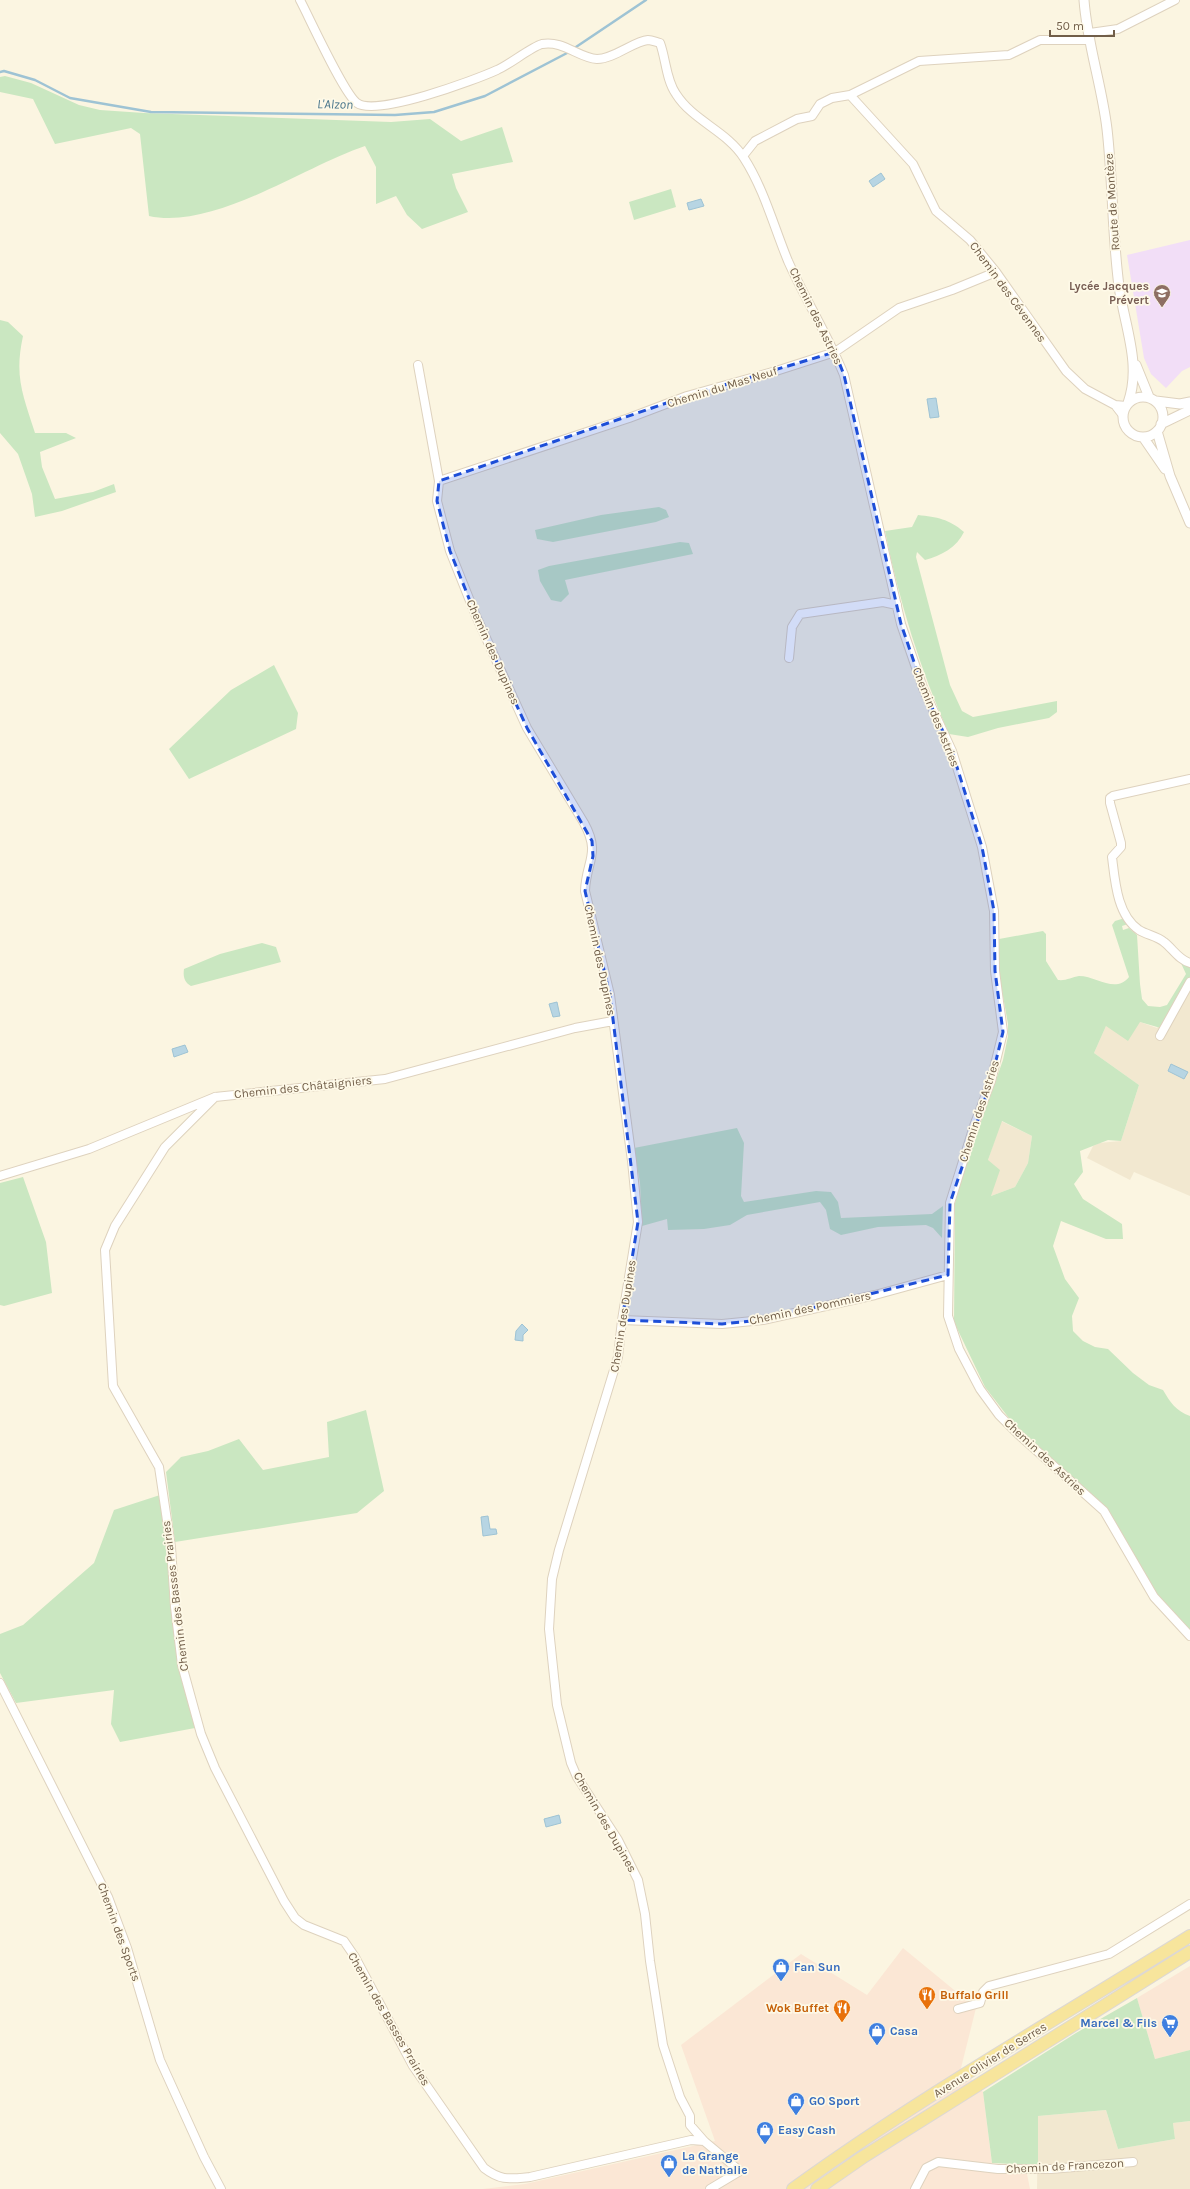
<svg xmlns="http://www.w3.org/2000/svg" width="1190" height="2189" font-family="Karla,sans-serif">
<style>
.residential{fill:#f2e8d0}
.commercial{fill:#fbe7d5}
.education{fill:#f2def7}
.green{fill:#cae7c1;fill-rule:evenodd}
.water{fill:#b7d5e3;stroke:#9ec3d4}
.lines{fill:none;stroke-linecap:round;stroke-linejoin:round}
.stream{stroke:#9ec3d4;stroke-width:2.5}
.minor-casing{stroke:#ded2be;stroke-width:10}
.tertiary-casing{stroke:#ded2be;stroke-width:11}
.primary-casing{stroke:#ddd8d3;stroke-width:14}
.minor{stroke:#fff;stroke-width:8}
.tertiary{stroke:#fff;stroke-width:9}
.primary{stroke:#f7e59c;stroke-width:12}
.marked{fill:#1d4ed8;fill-opacity:0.2;stroke:#1d4ed8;stroke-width:3;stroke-dasharray:8 5;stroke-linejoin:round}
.labels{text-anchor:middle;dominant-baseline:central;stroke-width:3.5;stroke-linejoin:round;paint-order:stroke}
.street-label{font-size:12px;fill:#715e49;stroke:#fef9e7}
.education-label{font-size:12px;font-weight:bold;fill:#785e54;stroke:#fef9e7;text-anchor:end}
.shop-label{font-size:12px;font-weight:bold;fill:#366cbe;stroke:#fef9e7;text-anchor:start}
.food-label{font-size:12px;font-weight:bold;fill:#c56008;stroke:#fef9e7;text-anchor:start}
.water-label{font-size:13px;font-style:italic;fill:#47748a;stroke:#fef9e7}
</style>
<rect width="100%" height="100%" fill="#fbf5e1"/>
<path class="residential" d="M1190 982V1196L1134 1172 1130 1180 1087 1158 1093 1146 1099 1143 1121 1141 1139 1085 1094 1053 1106 1026 1140 1022 1157 1028Z
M1001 1121 1032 1136 1028 1163 1015 1187 991 1196 988 1160Z
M1106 2110 1118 2149 1175 2139 1173 2123 1190 2121V2189H1037L1038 2116Z"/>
<path class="commercial" d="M903 1948 976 2008 961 2068 983 2092 993 2172 1027 2174 1030 2189H483L525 2184 715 2141 681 2045 801 1954 867 1995Z
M1190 1966V2050L1155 2059 1137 1998Z"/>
<path class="education" d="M1190 240V367L1182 371 1166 388 1151 374 1144 358 1127 255Z"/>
<path class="green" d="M5 76 31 83 79 105 100 110 144 113 391 122 430 119 461 141 502 127 513 162 452 174 456 188 468 212 422 229 407 215 396 196 376 204V167L365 146C303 167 214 230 149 216L140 134 131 128 55 144 33 99 0 92V77Z
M671 189 676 207 634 220 629 202Z
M0 320 8 322 23 336C14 377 23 395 35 433H66L76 438 40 452 42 467 55 499 93 492 114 484 116 492 62 511 35 517 32 494 18 454 0 433Z
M659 507 666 510 669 517 656 522 553 542 537 539 535 530 601 515Z
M918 515C937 517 949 519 964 532 957 547 941 556 925 560L917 552 916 557 950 685 962 711 973 717 1057 701V712L1049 718 998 728 968 737 949 734C920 669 899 601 885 531L912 527Z
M680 542 689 543 693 554 565 580 569 594 561 602 551 600 540 581 538 570 549 566Z
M274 665 298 713 296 729 189 779 169 749 231 690Z
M1125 918 1128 924 1122 926 1123 930 1129 928 1137 935 1140 984 1142 999 1148 1006 1160 1007 1167 1005 1186 974 1180 961 1190 966V982L1164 1029 1140 1022 1128 1041 1106 1026 1094 1053 1139 1085 1121 1141 1108 1140 1080 1151 1083 1172 1074 1184 1083 1199 1122 1224 1123 1239H1106L1061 1221 1053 1246 1065 1279 1079 1298 1072 1316 1073 1331 1083 1341 1095 1347 1108 1349 1133 1373 1149 1385 1163 1390C1170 1402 1176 1411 1190 1416V1632L1160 1599 1103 1505 1012 1422 985 1387 954 1322 955 1203 965 1167 1003 1060 1008 1036V1024L999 974V939L1043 931 1046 934V961L1058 980C1066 981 1072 977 1079 976 1097 976 1115 994 1129 977L1112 925 1115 921ZM1002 1121 1032 1136 1028 1163 1015 1187 991 1196 1000 1170 988 1160Z
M262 943 276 947 281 962 191 986C184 982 183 976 184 969L220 954Z
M737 1128 744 1143 741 1196 744 1202 816 1191 831 1192 838 1202 841 1218 932 1214 943 1206 942 1238 933 1228 926 1225 878 1227 841 1235 830 1229 826 1210 820 1202 747 1215 730 1225 704 1229 668 1230 667 1219 642 1226 640 1183 634 1148Z
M23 1177 46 1242 52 1293 4 1306 0 1305V1183Z
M366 1410 384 1491 357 1513 175 1542 166 1472 181 1457 208 1451 239 1439 263 1470 329 1457 327 1422Z
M160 1495C171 1573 172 1652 195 1728L120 1742 111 1724 114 1690 16 1703 0 1673V1634L23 1625 94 1563 114 1510Z
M1137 1998 1155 2059 1190 2050V2121L1173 2123 1175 2139 1118 2149 1106 2110 1038 2116V2165L992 2163 983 2092 1076 2033Z"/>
<path class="water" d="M881 173 885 179 873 187 869 181Z
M701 199 704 206 689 210 687 203Z
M936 398 939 417 930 418 927 399Z
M557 1002 560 1016 553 1017 549 1004Z
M185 1045 188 1052 174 1057 172 1049Z
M1171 1064 1188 1072 1184 1079 1168 1071Z
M522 1324 528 1330 523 1335V1341L515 1340 516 1331Z
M488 1516 490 1529H496L497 1534 483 1536 481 1517Z
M559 1815 561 1823 546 1827 544 1819Z"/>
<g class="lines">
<path class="stream" d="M573 49 646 0
M0 72 4 71 35 80 70 98 151 112 395 115 434 112 485 96 569 52"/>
<defs>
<path id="minor" d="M300 0C310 19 344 94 357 103 376 117 475 80 497 70 509 65 531 47 542 44 563 40 579 58 597 59 614 59 634 41 648 40 652 40 656 42 660 43 666 59 666 80 676 94 693 121 727 131 744 158 764 189 774 227 788 261 805 299 828 335 844 375L901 624 923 688 952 751 982 847 994 911 995 971 1003 1032 991 1081 974 1126 950 1203 948 1316 959 1349 980 1389 999 1415 1018 1434 1104 1511 1154 1597 1190 1636
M1090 33 1118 29 1175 0
M850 95 913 164 936 211 970 240 996 272 1066 371 1085 389 1115 405 1126 406
M743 156 755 141 797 119 812 116 820 104 832 98 850 95 919 61 1009 55 1040 40H1090
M418 365 439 481 437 501 450 551 476 616 527 728 584 823C601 854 586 861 585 891L610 995 632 1161 638 1222 622 1320 618 1357 559 1550 552 1579 549 1629 557 1705 571 1763 577 1777 618 1840 638 1880 645 1914 650 1961 663 2045 680 2097 690 2116V2125L704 2141 740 2171 710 2189
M1115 405 1122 414
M439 481 629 418 687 396 776 371 835 352 899 308 952 290 996 272
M789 658 792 627 800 614 883 602 897 605
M1190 779 1113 796 1110 798V803L1121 843V847L1112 857C1115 881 1117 915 1139 930 1147 935 1157 936 1164 942 1173 949 1179 960 1190 963
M1160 1036 1190 982
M215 1097 165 1147 115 1226 105 1250 113 1386 159 1467 171 1547 175 1607 182 1665 201 1734 215 1768 284 1901 295 1918 304 1925 344 1941 355 1957 413 2066 484 2168C501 2181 509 2179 530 2177L691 2140 704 2141
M0 1176 89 1149 215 1097 385 1079 575 1028 613 1021
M622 1320 722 1324 763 1320 875 1295 948 1275
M0 1683 108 1897 127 1948 160 2060 204 2157 221 2189
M958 2009 980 2003 983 1992 989 1986 1109 1954 1190 1904
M915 2189 926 2168 938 2162 998 2169H1051L1133 2162"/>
<path id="tertiary" d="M1084 0C1087 43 1102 86 1107 129 1113 181 1112 234 1119 286 1124 325 1142 364 1128 403
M1136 365 1149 397
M1123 417a20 20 0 1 1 40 0a20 20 0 1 1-40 0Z
M1156 401 1180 404 1190 402
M1161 424 1190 410
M1157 431 1170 476 1190 523
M1143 437 1165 469"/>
<path id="primary" d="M793 2189C920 2097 1057 2019 1190 1936
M817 2189 863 2157 1190 1952"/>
</defs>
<use href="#minor" class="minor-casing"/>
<use href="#tertiary" class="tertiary-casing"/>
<use href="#primary" class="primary-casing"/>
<use href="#minor" class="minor"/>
<use href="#tertiary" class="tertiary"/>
<use href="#primary" class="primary"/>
</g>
<path class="marked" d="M835 352 844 375 901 624 923 688 952 751 982 847 994 911 995 971 1003 1032 991 1081 950 1203 948 1275 763 1320 722 1324 622 1320 638 1222 610 995 585 891 593 856 592 841 527 728 476 616 450 551 437 501 439 481 687 396Z"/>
<defs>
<symbol id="school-pin" viewBox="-11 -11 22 30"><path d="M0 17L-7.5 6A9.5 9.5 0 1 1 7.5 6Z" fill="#8d6e63" stroke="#fef9e7"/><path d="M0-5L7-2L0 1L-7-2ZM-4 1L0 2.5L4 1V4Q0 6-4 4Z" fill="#fff"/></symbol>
<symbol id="shop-pin" viewBox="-11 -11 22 30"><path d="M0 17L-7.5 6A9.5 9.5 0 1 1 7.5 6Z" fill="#3f7fe0" stroke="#fef9e7"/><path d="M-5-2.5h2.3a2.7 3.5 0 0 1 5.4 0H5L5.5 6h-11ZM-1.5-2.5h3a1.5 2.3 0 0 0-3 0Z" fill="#fff"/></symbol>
<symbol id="restaurant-pin" viewBox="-11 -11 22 30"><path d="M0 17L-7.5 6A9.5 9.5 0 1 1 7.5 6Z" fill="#e8710a" stroke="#fef9e7"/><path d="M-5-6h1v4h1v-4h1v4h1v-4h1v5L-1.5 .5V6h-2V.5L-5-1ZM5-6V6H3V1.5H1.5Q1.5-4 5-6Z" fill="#fff"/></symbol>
<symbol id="supermarket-pin" viewBox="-11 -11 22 30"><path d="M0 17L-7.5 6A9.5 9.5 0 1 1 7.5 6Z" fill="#3f7fe0" stroke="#fef9e7"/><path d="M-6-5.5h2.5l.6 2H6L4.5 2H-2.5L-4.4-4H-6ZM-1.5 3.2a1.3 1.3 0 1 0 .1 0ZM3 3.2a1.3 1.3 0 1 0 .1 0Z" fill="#fff"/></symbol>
</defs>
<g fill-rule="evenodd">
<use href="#school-pin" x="1152" y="283" width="20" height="27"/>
<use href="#shop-pin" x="771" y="1957" width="20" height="27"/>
<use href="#restaurant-pin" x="917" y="1985" width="20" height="27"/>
<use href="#restaurant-pin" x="832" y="1998" width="20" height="27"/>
<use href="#supermarket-pin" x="1160" y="2013" width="20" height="27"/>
<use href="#shop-pin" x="867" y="2021" width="20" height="27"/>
<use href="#shop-pin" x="786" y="2091" width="20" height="27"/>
<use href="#shop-pin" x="755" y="2120" width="20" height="27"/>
<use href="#shop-pin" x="659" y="2153" width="20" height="27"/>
</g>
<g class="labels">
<g class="street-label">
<text transform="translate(1112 202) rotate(-94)">Route de Montèze</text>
<text transform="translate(1008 292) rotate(54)">Chemin des Cévennes</text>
<text transform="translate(816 316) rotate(64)">Chemin des Astries</text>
<text transform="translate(722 387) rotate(-17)">Chemin du Mas Neuf</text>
<text transform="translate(493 652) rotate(66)">Chemin des Dupines</text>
<text transform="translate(936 717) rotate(68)">Chemin des Astries</text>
<text transform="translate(600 960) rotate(78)">Chemin des Dupines</text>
<text transform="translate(303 1087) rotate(-6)">Chemin des Châtaigniers</text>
<text transform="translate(979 1111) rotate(-72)">Chemin des Astries</text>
<text transform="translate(810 1308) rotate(-12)">Chemin des Pommiers</text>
<text transform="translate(623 1316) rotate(-81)">Chemin des Dupines</text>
<text transform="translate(1045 1457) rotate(43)">Chemin des Astries</text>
<text transform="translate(175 1596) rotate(-97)">Chemin des Basses Prairies</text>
<text transform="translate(605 1822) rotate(60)">Chemin des Dupines</text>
<text transform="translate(119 1932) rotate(70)">Chemin des Sports</text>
<text transform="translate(389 2019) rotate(60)">Chemin des Basses Prairies</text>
<text transform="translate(990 2060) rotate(-32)">Avenue Olivier de Serres</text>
<text transform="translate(1065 2166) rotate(-3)">Chemin de Francezon</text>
</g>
<g class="education-label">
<text x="1149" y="286">Lycée Jacques<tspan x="1149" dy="14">Prévert</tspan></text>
</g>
<g class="shop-label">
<text x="794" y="1967">Fan Sun</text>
<text x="1157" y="2023" text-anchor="end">Marcel &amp; Fils</text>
<text x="890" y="2031">Casa</text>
<text x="809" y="2101">GO Sport</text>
<text x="778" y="2130">Easy Cash</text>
<text x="682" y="2156">La Grange<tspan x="682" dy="14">de Nathalie</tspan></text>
</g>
<g class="food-label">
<text x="940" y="1995">Buffalo Grill</text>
<text x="829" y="2008" text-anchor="end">Wok Buffet</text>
</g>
<g class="water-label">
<text transform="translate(335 104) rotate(1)">L'Alzon</text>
</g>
</g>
<path d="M1050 30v6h64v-6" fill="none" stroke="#715e49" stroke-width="2"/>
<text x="1056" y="30" font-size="12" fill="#715e49" stroke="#fef9e7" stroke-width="3" paint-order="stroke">50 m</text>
</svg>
